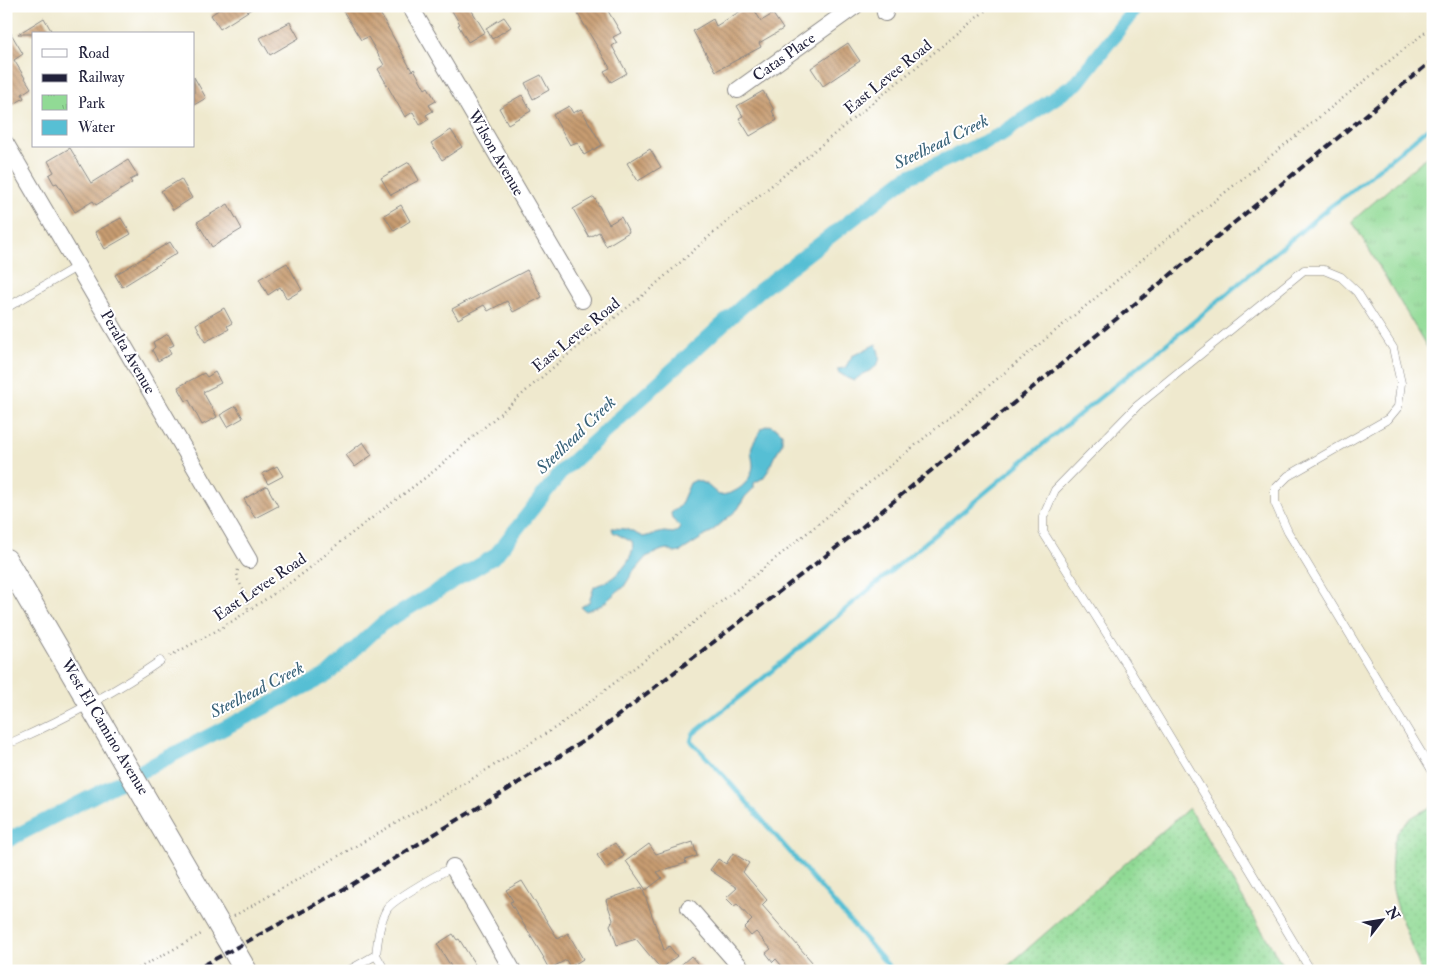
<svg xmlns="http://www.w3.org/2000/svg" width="1439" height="977" font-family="'IM FELL Double Pica',serif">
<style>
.grass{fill:url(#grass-dots);stroke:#5a7e68}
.park{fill:url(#park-tufts);stroke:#5a7e68}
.water{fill:#57bfd4;stroke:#3c7088}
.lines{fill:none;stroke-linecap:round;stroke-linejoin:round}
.stream{stroke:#57bfd4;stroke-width:4.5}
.canal{stroke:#57bfd4;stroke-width:15}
.building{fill:url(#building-back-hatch)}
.lane-casing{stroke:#888684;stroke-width:9}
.street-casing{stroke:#888684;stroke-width:18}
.secondary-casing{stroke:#888684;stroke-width:24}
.path{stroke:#888684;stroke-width:2.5;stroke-dasharray:1 4;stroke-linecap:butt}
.lane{stroke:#fff;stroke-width:8}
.street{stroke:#fff;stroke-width:16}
.secondary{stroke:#fff;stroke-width:22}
.rail{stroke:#22223b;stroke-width:4;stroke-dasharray:8 4;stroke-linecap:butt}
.labels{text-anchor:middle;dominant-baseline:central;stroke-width:4;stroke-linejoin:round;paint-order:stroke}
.street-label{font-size:16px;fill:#22223b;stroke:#fff}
.water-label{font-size:18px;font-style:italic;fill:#376178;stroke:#fff}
</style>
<defs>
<pattern id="grass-dots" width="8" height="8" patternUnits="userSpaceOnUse" patternTransform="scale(1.25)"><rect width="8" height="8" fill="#91da95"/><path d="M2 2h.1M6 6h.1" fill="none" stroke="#7dbb81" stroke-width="1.8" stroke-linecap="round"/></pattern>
<pattern id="park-tufts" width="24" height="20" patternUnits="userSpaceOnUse" patternTransform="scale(1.25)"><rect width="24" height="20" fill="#91da95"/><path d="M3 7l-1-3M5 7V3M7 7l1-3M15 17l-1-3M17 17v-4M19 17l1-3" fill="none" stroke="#7dbb81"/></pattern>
<pattern id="building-back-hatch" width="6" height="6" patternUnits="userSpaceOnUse" patternTransform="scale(1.25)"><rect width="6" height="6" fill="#c79c71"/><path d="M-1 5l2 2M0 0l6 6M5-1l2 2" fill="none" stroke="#a17f5e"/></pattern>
</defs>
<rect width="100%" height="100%" fill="#fff"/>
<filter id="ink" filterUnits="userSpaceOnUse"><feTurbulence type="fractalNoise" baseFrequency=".02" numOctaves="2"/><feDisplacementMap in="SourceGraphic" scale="10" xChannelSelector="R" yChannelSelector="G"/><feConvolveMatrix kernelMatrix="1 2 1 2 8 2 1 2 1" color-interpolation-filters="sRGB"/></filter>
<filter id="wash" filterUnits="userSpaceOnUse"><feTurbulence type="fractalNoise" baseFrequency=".0096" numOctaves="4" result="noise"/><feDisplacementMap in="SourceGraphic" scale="20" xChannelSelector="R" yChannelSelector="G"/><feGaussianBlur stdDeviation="1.12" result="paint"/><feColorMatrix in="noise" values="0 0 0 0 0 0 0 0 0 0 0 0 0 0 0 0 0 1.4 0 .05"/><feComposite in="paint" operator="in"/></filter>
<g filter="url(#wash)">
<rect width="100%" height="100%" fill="#efe9ce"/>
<path class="grass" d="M1433 806V971H1421C1412 946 1400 920 1394 894 1390 880 1390 842 1399 830 1407 818 1421 812 1433 806Z
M1189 808 1286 971H1002Z"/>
<path class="park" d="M1433 151V357L1352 221Z"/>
<path class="water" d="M876 344C887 371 869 367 854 381L847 378 838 372V369L845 368 852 356Z
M769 425 778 429 782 433V444L774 457 768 471 763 478 754 483V488L745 497 738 509 711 532 680 552 675 553 667 549 662 550 646 557 634 571 623 588 619 590 602 605 586 611 581 607 589 602 594 587C599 584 605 583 609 580 621 572 636 557 632 542L613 532 612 528 626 529 643 537 664 532 673 533 678 531 680 526 672 519 671 513 680 506 690 483 696 480 706 484 719 495C735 495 751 483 753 466 753 460 750 452 752 446 753 442 759 435 761 428Z"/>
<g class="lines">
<path class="stream" d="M893 971 724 776 694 744 691 741 693 734 762 679 1060 430 1192 323 1332 205 1348 194 1433 124"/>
<path class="canal" d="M6 841 327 675 382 624 495 556 562 471 759 291 906 178 1000 135 1077 83 1137 6"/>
</g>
<g id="blocks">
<path class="building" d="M224 6H256L220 29 211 15Z
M340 6H376L412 71 414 69 425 89 428 87 436 101 429 105 433 111 426 115 429 119 420 125 413 112 405 117 378 69 384 65 368 37 361 40Z
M449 6H469L485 32 468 42 458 25 460 24Z
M573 6H605L621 33 613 37 617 43 612 46 627 73 611 82 604 71 610 68Z
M749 6H752L761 21 773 14 783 29 759 43 761 47 716 71 693 31 713 19 716 26Z
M504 17 511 27 492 39 486 28Z
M44 18 53 34H18Z
M290 22 299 38 270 55 260 38Z
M6 25 23 54 14 60 31 88 22 94 24 98 6 109Z
M848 43 860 61 823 86 811 68Z
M541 75 549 90 533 99 525 83Z
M194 77 206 98 194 105Z
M763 91 774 110 772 111 777 120 750 136 739 118 743 116 737 106Z
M522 95 531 111 508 124 499 108Z
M569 106 573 113 581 109 602 145 584 155 577 142 570 145 553 115Z
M451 130 462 147 442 160 431 143Z
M70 148 91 183 128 160 138 176 130 180 132 183 96 205 93 201 75 212 57 183 54 184 49 175 54 172 48 161Z
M650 149 661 167 638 181 627 163Z
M409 162 419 180 391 195 381 178Z
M181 179 192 198 173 210 161 191Z
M594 197 609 224 621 217 629 232 606 246 599 232 589 237 573 209Z
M228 204 242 229 212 247 197 222Z
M401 205 410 221 394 231 384 215Z
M121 218 131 234 105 249 95 232Z
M170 242 177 253 122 287 115 275Z
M287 263 302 290 287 299 280 287 268 295 259 279Z
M527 270 542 297 513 312 507 301 488 311 484 305 458 319 452 309Z
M224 308 232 323 227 326 229 329 205 342 196 324Z
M168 334 174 345 168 348 171 354 158 361 152 350 155 347 153 342Z
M215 372 221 383 203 392 217 417 202 425 189 400 186 401 178 387 204 373 207 377Z
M236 406 243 418 227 427 220 415Z
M363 442 372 455 355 467 346 455Z
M277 466 283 476 268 484 262 474Z
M267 486 278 506 255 518 244 499Z
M693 842 697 856 685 860 686 863 657 872 662 878 646 890 626 861 649 844 656 854Z
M615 843 624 856 606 868 597 855Z
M733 853 749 863 743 872 767 900 762 905 820 971H786L776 959 773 962 766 953 771 949 756 932 751 936 744 928 752 920 737 904 734 906 726 898 737 888 710 870 718 859 726 864Z
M522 881 558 939 568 933 583 959 570 967 566 960 549 969 543 958H544L510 902 513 901 506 890Z
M642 887 664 950 669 946 677 956 661 969 636 939 617 945 610 925 613 920 606 900Z
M453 934 457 940 459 939 479 971H454L437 944Z
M691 956 704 971H674Z"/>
</g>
</g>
<g filter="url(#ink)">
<use href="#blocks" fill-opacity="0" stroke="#888684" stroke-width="1"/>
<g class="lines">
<defs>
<path id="lane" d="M6 308 78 266
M15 741C66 718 114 693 160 661
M376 955 385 971
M348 971 376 955C378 939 379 923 387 909 392 900 442 872 453 867
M1311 971 1129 669 1043 532V517L1055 490 1137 406 1304 270H1324L1341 277 1357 292 1393 348 1401 383 1398 407 1388 419 1288 476 1275 489V503L1288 532 1433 772"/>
<path id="street" d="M410 6 582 300
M884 6 885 13
M738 90 855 6
M6 144 249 560
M453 867 513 971
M689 908 744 971"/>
<path id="secondary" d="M6 560 246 971"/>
</defs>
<use href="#lane" class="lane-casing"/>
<use href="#street" class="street-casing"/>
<use href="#secondary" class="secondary-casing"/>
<path class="path" d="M238 570 237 572 238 580 247 597 248 611
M170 656 225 626 278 591 305 572 339 543 434 471 565 357 647 292 711 235 991 6
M234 916 457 788 558 726 744 584 997 379 1172 235 1433 26
M134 971 203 933"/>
<use href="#lane" class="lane"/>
<use href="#street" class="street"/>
<use href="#secondary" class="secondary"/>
<path class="rail" d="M193 971 351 885 507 790 594 734 845 541 1433 60"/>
</g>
</g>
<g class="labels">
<g class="street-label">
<text transform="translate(784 57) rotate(-35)">Catas Place</text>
<text transform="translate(888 77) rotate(-39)">East Levee Road</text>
<text transform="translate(496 153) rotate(60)">Wilson Avenue</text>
<text transform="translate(576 335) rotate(-39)">East Levee Road</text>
<text transform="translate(128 352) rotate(60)">Peralta Avenue</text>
<text transform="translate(260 587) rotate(-34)">East Levee Road</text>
<text transform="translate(105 727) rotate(59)">West El Camino Avenue</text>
</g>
<g class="water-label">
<text transform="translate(941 142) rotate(-26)">Steelhead Creek</text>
<text transform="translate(576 435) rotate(-44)">Steelhead Creek</text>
<text transform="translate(257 690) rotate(-27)">Steelhead Creek</text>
</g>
</g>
<rect width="1439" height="977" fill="none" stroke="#fff" stroke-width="25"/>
<rect x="32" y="32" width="162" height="115" fill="#ffffff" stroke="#a7a7b1"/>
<rect x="42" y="49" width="25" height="8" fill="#ffffff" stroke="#a7a7b1"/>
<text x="78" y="58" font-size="15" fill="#22223b">Road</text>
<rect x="42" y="74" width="25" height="8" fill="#22223b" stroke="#a7a7b1"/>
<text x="78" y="82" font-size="15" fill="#22223b">Railway</text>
<rect x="42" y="95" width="25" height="15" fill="url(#park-tufts)" stroke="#a7a7b1"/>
<text x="78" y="108" font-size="15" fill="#22223b">Park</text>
<rect x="42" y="120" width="25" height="15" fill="#57bfd4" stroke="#a7a7b1"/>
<text x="78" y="132" font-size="15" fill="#22223b">Water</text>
<g transform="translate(1382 920) rotate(59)" stroke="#ffffff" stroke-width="4" paint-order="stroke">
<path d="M0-4L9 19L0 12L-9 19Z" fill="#22223b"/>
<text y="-8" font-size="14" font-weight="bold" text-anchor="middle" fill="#22223b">N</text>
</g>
</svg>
